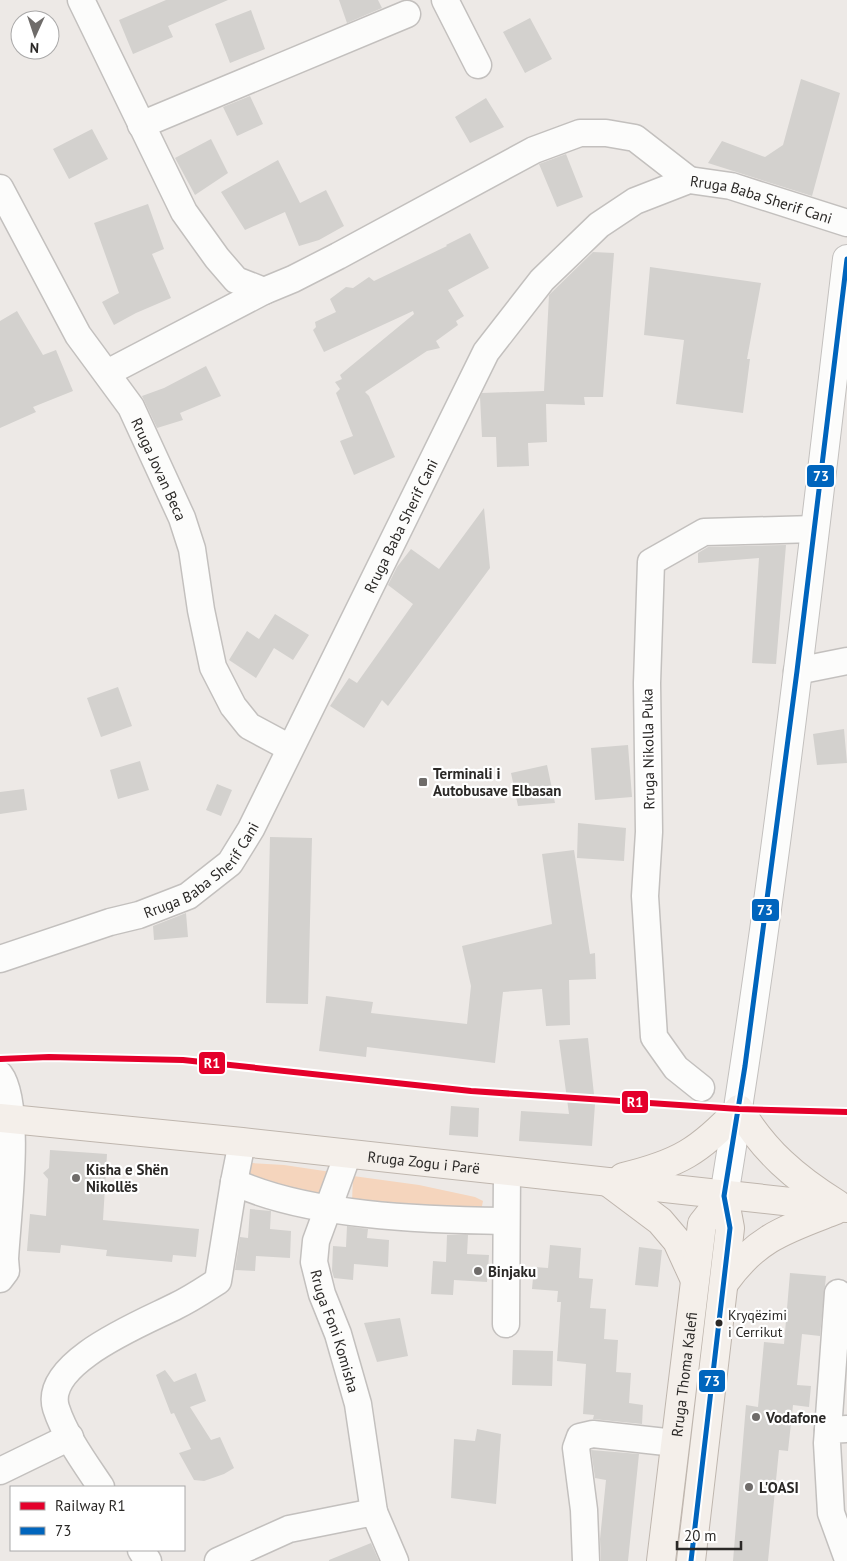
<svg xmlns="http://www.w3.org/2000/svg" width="847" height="1561" font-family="'PT Sans',sans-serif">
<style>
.green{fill:#f5d5bd}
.building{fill:#d3d1ce}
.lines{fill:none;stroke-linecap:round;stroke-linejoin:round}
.minor-casing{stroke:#c3c0be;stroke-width:29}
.secondary-casing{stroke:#c3c0be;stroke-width:30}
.primary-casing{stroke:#bfb6ae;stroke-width:30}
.minor{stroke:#fcfcfb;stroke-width:26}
.secondary{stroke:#fcfcfb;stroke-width:28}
.primary{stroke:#f4efea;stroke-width:28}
.bus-1-casing{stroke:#fff;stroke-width:9}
.bus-1{stroke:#0065bd;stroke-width:5}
.rail-1-casing{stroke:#fff;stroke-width:10}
.rail-1{stroke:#e4002b;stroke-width:6}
.poi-dot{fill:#6f6c6a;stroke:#fff;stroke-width:2}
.bus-dot{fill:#2b2927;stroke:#fff;stroke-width:2}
.labels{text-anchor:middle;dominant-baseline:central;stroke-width:4.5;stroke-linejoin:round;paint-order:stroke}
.bus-label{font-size:14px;fill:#2b2927;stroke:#fff;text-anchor:start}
.street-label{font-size:15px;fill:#2b2927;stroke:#fff}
.poi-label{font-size:15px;font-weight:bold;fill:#2b2927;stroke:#fff;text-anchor:start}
.line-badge{stroke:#fff;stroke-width:2}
.badge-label{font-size:14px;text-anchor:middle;font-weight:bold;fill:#fff}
</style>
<rect width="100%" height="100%" fill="#ede9e6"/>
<path class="green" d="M252 1163 284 1165 331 1172 328 1199 300 1196 248 1175V1166Z
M353 1176 419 1185 475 1197 483 1201 481 1211 352 1202Z"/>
<path class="building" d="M166 0H228L168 26 173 37 133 54 119 20Z
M339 0H378L382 8 347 23Z
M251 10 265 49 230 63 215 24Z
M530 18 552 59 525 73 503 32Z
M801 79 840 93 812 196 708 163 722 141 765 157 783 145Z
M250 96 263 124 237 136 223 107Z
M486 98 504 127 470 143 455 117Z
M92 129 108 159 69 179 53 149Z
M211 139 228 173 195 195 175 158Z
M566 154 583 197 557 207 539 164Z
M278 160 300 203 326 190 344 226 319 240 299 246 285 212 245 230 221 192Z
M148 204 164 249 152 254 171 298 136 313 114 325 102 302 119 293 94 223Z
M470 233 489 268 448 290 464 316 456 321 458 325 436 341 440 348 427 351 365 392 369 396 395 457 354 475 340 441 353 436 336 393 340 389 335 382 342 379 340 375 414 314 413 311 324 352 313 330 316 327 315 322 336 312 330 299 346 287 353 288 369 277 374 281 447 246 446 245Z
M593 252 614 253 603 397H584L585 405 546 404 547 442 528 443 529 466 497 467 496 437H482L480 397 482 393 544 391 549 295Z
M650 267 761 283 747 359H750L743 413 676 404 684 340 644 335Z
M17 311 43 355 56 350 73 391 33 407 36 412 0 428V321Z
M206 366 221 396 180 413 183 420 157 428 142 396 164 388Z
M484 508 490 568 388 706 382 700 364 728 330 706 349 678 357 683 413 604 388 585 397 567 411 549 439 569Z
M786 545 776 664 752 663 759 558 698 563V553L708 547Z
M275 614 309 635 293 660 274 648 256 678 229 660 247 631 259 639Z
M118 687 132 726 101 737 87 698Z
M844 729 847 763 817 765 813 734Z
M628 745 632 797 595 800 591 748Z
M140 761 149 790 118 799 110 770Z
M547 765 555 803 518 806 511 773Z
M217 784 232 790 221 816 206 810Z
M24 789 27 810 0 814V792Z
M578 823 626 828 624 861 577 858Z
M270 837 312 838 308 1004 266 1003Z
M574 850 590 954 595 953 596 979 569 980 570 1025 546 1026 542 989 503 992 495 1063 367 1047 366 1057 319 1051 326 996 373 1002 371 1013 467 1024 471 986 462 946 552 924 542 854Z
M186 913 188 937 154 940 153 926Z
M588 1038 595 1104 592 1146 519 1141 521 1111 569 1114 559 1040Z
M451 1106 479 1108 478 1137 449 1135Z
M50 1150 107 1154 103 1220 199 1229 196 1257 173 1255 172 1262 106 1256 107 1250 61 1245 60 1253 27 1251 30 1214 46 1216 48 1179 43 1173 49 1168Z
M250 1209 271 1211 270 1229 291 1231 290 1258 256 1256 255 1271 235 1270 240 1237 248 1238Z
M347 1226 368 1229 367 1238 389 1240 388 1267 354 1264 353 1280 334 1278 332 1271 333 1246 346 1247Z
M447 1235H468L467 1254 489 1255 487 1282 454 1280 453 1295 431 1294 433 1261 446 1262Z
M550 1245 581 1248 579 1278 593 1279 590 1308 606 1309 604 1339 618 1340 616 1372 631 1373 629 1403 643 1405 642 1424 593 1419 594 1415 583 1414 586 1364 557 1361 561 1302H557L558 1291 532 1289 534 1267 548 1268Z
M639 1247 662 1250 658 1287 635 1285Z
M790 1273 826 1276 820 1336 802 1334 797 1385 811 1386 809 1407 793 1405 788 1451 779 1450 768 1561H733L746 1405 758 1407 764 1342 784 1344Z
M400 1318 408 1356 377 1362 364 1323Z
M513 1350 553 1351 552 1386 512 1385Z
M165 1370 174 1382 196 1373 206 1401 190 1407 211 1440 220 1437 234 1468 224 1474 204 1481 194 1480 179 1453 191 1449 174 1413 171 1414 156 1375Z
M477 1429 501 1434 496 1504 451 1498 454 1439 475 1441Z
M591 1450 639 1454 628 1561H601L600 1539 606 1480 595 1478Z
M371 1543 379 1561H329V1560Z"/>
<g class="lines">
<defs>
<g id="minor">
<path d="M81 0 184 212 217 258 236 280 264 291 293 279 338 256 534 150 580 133H606L635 138 689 180"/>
<path d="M445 0 478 65"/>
<path d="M141 125 407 14"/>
<path id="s1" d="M0 188 78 335 131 407 182 518 192 549 201 610 213 667 233 706 249 726 290 748"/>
<path d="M107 373 264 291"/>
<path d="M797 671 847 661"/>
<path id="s2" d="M0 959 110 922 139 915 188 896 230 863 251 829 486 352 542 280 599 225 635 201 689 180 731 186 847 223"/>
<path d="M0 1075C22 1104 7 1220 5 1259L6 1271 0 1279"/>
<path d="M701 1088 676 1068 654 1037 645 896 649 832 647 683 651 562 704 532 815 529"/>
<path id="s3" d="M348 1154 316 1241 314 1262 322 1294 338 1334 358 1404 374 1512"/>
<path d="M234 1182C308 1216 423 1220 505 1221"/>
<path d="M506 1324 507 1171"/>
<path d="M847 1429 828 1430 827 1443 831 1513 847 1557"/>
<path d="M828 1430 838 1293"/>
<path d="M0 1471 70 1437"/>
<path d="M101 1487C85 1463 65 1436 56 1408 42 1362 145 1322 176 1306 191 1299 204 1290 218 1281L234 1182 242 1142"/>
<path d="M141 1550 148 1561"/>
<path d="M218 1561 289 1529 374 1512 395 1561"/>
<path d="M586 1561 584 1510 576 1448 580 1437 593 1434 675 1443"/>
</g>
<path id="secondary" d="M724 1196C775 885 810 572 847 259"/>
<g id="primary">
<path id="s4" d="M0 1118 242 1142 847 1208"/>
<path d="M623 1177C678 1164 700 1151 739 1109 764 1151 795 1178 837 1204"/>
<path d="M608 1182 660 1221 677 1241 694 1278"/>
<path d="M725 1282C757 1237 787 1229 836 1210"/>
<path id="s5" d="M661 1561 702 1224 724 1196"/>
<path d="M691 1561 730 1228 724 1196"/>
</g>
</defs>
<use href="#minor" class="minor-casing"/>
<use href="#secondary" class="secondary-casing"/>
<use href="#primary" class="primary-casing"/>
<use href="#minor" class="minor"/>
<use href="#secondary" class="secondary"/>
<use href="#primary" class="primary"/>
<defs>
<path id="bus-1" d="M691 1561 730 1228 724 1196 745 1066 797 671 847 259"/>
</defs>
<use href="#bus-1" class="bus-1-casing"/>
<use href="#bus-1" class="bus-1"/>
<defs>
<path id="rail-1" d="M0 1059 49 1057 183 1060 471 1091 739 1109 847 1112"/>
</defs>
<use href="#rail-1" class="rail-1-casing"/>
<use href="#rail-1" class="rail-1"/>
</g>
<g class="poi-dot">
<rect x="418" y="777" width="10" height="10" rx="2.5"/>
<circle cx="76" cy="1178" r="5"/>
<circle cx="478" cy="1271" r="5"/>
<circle cx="756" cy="1417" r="5"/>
<circle cx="749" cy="1487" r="5"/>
</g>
<circle class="bus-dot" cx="719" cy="1323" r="4.5"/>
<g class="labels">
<g class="bus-label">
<text x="728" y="1315">Kryqëzimi<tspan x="728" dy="17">i Cerrikut</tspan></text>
</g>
<g class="street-label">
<text stroke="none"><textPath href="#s2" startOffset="1170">Rruga Baba Sherif Cani</textPath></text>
<text stroke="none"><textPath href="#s1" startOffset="324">Rruga Jovan Beca</textPath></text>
<text stroke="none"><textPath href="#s2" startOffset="630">Rruga Baba Sherif Cani</textPath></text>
<text transform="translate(648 749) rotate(-91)">Rruga Nikolla Puka</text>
<text stroke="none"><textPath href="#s2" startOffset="225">Rruga Baba Sherif Cani</textPath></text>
<text stroke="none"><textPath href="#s4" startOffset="426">Rruga Zogu i Parë</textPath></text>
<text stroke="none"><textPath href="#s3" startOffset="186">Rruga Foni Komisha</textPath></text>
<text stroke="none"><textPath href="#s5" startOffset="188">Rruga Thoma Kalefi</textPath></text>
</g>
<g class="poi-label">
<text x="433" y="773">Terminali i<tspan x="433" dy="17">Autobusave Elbasan</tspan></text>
<text x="86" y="1169">Kisha e Shën<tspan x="86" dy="17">Nikollës</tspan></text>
<text x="488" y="1271">Binjaku</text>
<text x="766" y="1417">Vodafone</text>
<text x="759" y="1487">L'OASI</text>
</g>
</g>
<g class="line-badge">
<rect x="806" y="464" width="29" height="24" rx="5" fill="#0065bd"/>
<rect x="751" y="898" width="29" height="24" rx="5" fill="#0065bd"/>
<rect x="198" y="1051" width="28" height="24" rx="5" fill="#e4002b"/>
<rect x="621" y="1090" width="28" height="24" rx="5" fill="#e4002b"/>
<rect x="698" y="1369" width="28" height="24" rx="5" fill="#0065bd"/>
</g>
<g class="badge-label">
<text x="821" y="481">73</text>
<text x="765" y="915">73</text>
<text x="212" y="1068">R1</text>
<text x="635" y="1107">R1</text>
<text x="712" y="1386">73</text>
</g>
<rect x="10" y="1486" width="175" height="65" fill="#ffffff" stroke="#aaa9a9"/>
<rect x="20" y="1502" width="25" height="8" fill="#e4002b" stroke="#aaa9a9"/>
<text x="55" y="1511" font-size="15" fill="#2b2927">Railway R1</text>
<rect x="20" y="1527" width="25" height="8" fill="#0065bd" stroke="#aaa9a9"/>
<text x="55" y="1536" font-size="15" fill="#2b2927">73</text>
<g transform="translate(35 35) rotate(183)"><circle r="24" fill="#ffffff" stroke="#aaa9a9"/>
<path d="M0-4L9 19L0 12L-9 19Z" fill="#6f6c6a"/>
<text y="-8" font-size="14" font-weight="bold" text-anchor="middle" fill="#2b2927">N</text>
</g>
<path d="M677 1541v8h64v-8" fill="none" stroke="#2b2927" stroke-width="2.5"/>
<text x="684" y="1541" font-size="15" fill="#2b2927" stroke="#ffffff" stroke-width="4" paint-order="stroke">20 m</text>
</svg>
